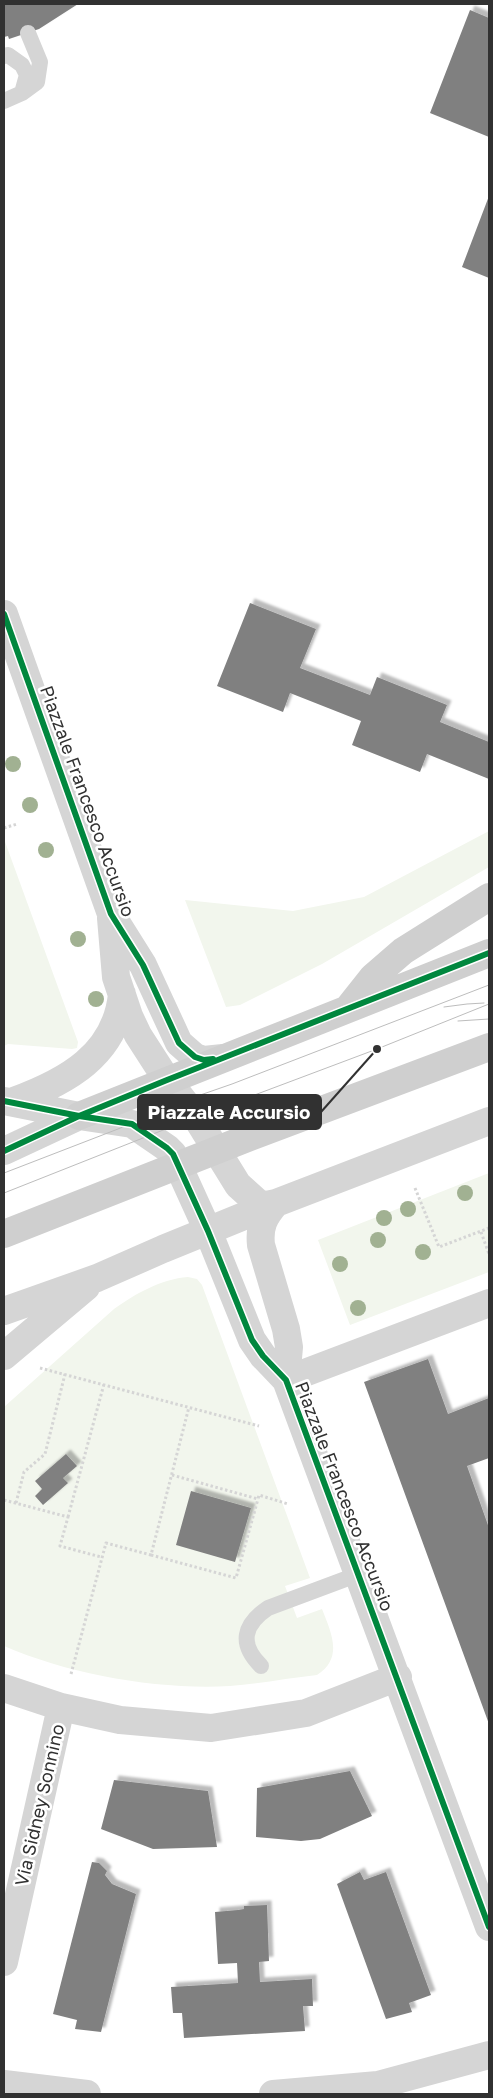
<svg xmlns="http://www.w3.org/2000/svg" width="493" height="2098" font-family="'Golos Text',sans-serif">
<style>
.green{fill:#f2f6ed}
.building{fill:#808080;filter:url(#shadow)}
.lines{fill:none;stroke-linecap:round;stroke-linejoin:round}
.path{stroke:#d5d5d5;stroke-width:3;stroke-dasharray:2.5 2.5;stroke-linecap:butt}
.lane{stroke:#d5d5d5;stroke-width:16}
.street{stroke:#d5d5d5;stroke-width:28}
.secondary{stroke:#cfcfcf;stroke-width:28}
.tram{stroke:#bdbdbd;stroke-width:1}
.cycleway-casing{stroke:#fff;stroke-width:9}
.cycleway{stroke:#00873e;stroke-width:6}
.tree{fill:#a1b192}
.labels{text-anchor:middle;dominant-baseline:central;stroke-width:5;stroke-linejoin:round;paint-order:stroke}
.street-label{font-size:18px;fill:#313131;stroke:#fff}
.leader{fill:none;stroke:#313131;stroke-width:2}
.callout-dot{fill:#313131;stroke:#fff;stroke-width:2}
.callout{fill:#313131;stroke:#313131;stroke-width:2}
.callout-label{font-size:19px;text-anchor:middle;font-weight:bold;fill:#fff}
</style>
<defs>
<filter id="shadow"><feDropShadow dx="4.5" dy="-4.5" stdDeviation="1" flood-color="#0004"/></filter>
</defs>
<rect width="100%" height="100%" fill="#fff"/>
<path class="green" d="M489 831V867L322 964 240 1005 226 1007 185 900 293 911 364 897Z
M4 839 78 1042 77 1048 72 1049 8 1044 4 1046Z
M489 1173V1272L350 1325 318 1240Z
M188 1277 197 1279 202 1285 310 1578 285 1586 297 1618 322 1609C331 1632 344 1658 317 1675 288 1678 259 1684 230 1686 158 1690 71 1675 4 1646V1407L114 1309C135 1294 161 1279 188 1277Z"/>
<path class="building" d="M4 4H78L39 29 9 39 8 36 4 37Z
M470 10 489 18V137L430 113Z
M489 196V278L462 267Z
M250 603 316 629 300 668 370 695 377 677 447 705 440 722 489 742V779L427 754 420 772 352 745 361 721 290 693 283 712 217 686Z
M428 1359 448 1414 489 1398V1458L467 1466 489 1528V1724L364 1382Z
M66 1454 77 1466 63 1478 68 1483 43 1505 35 1496 42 1489 35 1481Z
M191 1491 251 1508 235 1562 176 1545Z
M350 1771 372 1816 320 1839 301 1841 256 1837 257 1788Z
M114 1780 208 1791 217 1847 153 1849 101 1829Z
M92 1862 99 1863 107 1871 105 1875 112 1884 136 1894 101 2032 75 2029 77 2020 53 2014Z
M360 1872 364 1880 386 1872 431 1995 409 2003 412 2012 386 2019 337 1884Z
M267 1905 269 1961 259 1962 260 1982 312 1979 313 2006H303L305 2031 184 2038 182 2013H173L171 1987 238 1983 237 1963 218 1964 215 1912 238 1910 244 1909V1906Z"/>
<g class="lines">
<path class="path" d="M4 828 17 824
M415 1188 439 1247 489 1228
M481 1232 489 1254
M40 1368 259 1426
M172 1475 258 1499 259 1495 288 1504
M4 1500 68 1517 60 1546 101 1557
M16 1503 24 1472 45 1454 65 1374
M68 1517 104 1384
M151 1555 236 1578 258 1499
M71 1674 106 1543 151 1555 189 1407"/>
<path class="lane" d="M4 56 8 55 22 65 27 75 22 93
M4 101 22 93 37 82 40 62 28 33
M261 1666C239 1644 243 1625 268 1608L359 1574"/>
<path class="street" d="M4 614 111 914 143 965 179 1043 195 1057 204 1060 223 1058
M111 918 116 977 129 1016 138 1035 167 1080 196 1117 238 1185 258 1203 266 1205 276 1203
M4 1101 79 1116 132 1124 167 1148 173 1154 208 1231 252 1340 263 1356 286 1380 489 1927
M14 1101C66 1082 116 1055 122 994
M4 1151 79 1116
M276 1203C264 1217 259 1226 261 1245L286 1329 289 1347 286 1380
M4 1311 97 1278 163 1249 276 1203 489 1121
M4 1356 86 1287
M286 1380 489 1303
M4 1688 61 1707 120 1720 211 1728 306 1713 398 1677
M4 1962 61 1707
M4 2084 87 2094
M273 2094 378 2085 489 2055"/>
<path class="secondary" d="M350 1006 373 977 403 951 489 897
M79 1116 489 953
M4 1234 250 1137 489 1047"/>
<path class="tram" d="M444 1007 467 1004 484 1003
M458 1021 489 1019
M4 1173 118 1129 183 1101 232 1084 489 985
M4 1193 196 1117 377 1049 489 1004"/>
<defs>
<path id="cycleway" d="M4 614 111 914 143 965 179 1043 195 1057 204 1060 213 1059
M4 1101 79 1116 132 1124 167 1148 173 1154 208 1231 252 1340 263 1356 286 1380 489 1927
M4 1151 79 1116 167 1080 489 953"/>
</defs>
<use href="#cycleway" class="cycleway-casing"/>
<use href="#cycleway" class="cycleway"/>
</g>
<g class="tree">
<circle cx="13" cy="764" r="8"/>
<circle cx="30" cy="805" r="8"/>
<circle cx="46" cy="850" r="8"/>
<circle cx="78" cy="939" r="8"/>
<circle cx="96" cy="999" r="8"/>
<circle cx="465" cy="1193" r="8"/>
<circle cx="408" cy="1209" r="8"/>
<circle cx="384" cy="1218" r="8"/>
<circle cx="378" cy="1240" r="8"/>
<circle cx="423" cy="1252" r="8"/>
<circle cx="340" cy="1264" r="8"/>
<circle cx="358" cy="1308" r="8"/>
</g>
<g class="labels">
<g class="street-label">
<text transform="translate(88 801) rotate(70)">Piazzale Francesco Accursio</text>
<text transform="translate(345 1496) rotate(69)">Piazzale Francesco Accursio</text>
<text transform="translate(39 1805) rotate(-77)">Via Sidney Sonnino</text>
</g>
</g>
<path class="leader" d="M377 1049L321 1112"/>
<circle class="callout-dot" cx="377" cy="1049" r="5"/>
<rect class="callout" x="138" y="1095" width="183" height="34" rx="5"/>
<g class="callout-label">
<text x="229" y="1119">Piazzale Accursio</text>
</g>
<rect width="493" height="2098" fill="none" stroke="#313131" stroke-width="10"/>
</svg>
